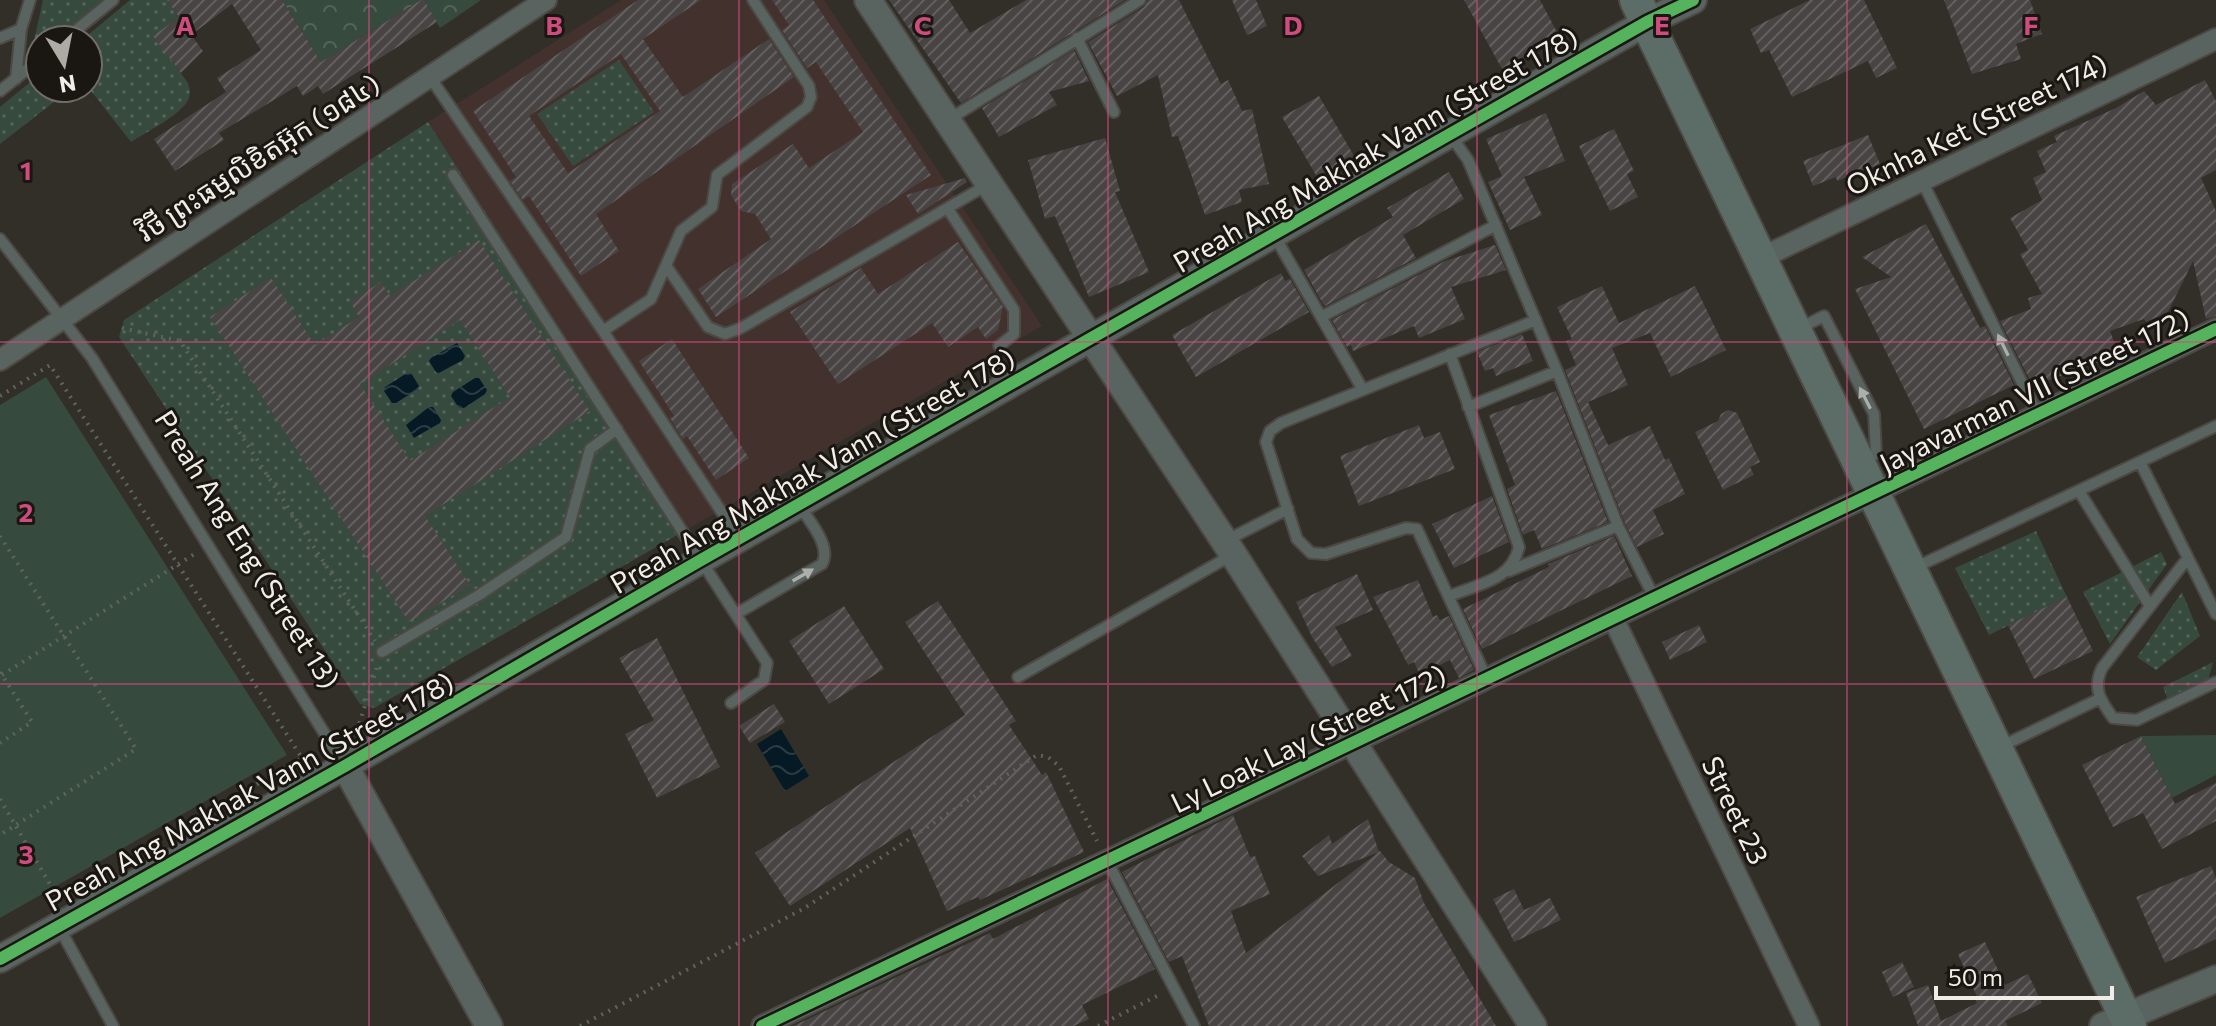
<svg xmlns="http://www.w3.org/2000/svg" width="2216" height="1026" font-family="Commissioner,'Noto Sans Khmer',sans-serif">
<style>
.education{fill:#43312e}
.grass{fill:url(#grass-dots)}
.forest{fill:url(#forest-crowns)}
.park{fill:#374a3e}
.water{fill:url(#water-waves)}
.building{fill:url(#building-hatch);fill-rule:evenodd}
.lines{fill:none;stroke-linecap:round;stroke-linejoin:round}
.service-casing{stroke:#4c4944;stroke-width:14}
.minor-casing{stroke:#4c4944;stroke-width:24}
.tertiary-casing{stroke:#4c4944;stroke-width:30}
.primary-casing{stroke:#4c4944;stroke-width:36}
.path{stroke:#5d635e;stroke-width:4;stroke-dasharray:2 6;stroke-linecap:butt}
.service{stroke:#59635f;stroke-width:10}
.minor{stroke:#59635f;stroke-width:20}
.tertiary{stroke:#59635f;stroke-width:26}
.primary{stroke:#5c6d67;stroke-width:32}
.cycleway-casing{stroke:#1a1713;stroke-width:17}
.cycleway{stroke:#56b35d;stroke-width:12}
.oneway{fill:#adafaa}
.grid{fill:none;stroke:#ce4d7e;stroke-width:2;stroke-opacity:0.55}
.labels{text-anchor:middle;dominant-baseline:central;stroke-width:6;stroke-linejoin:round;paint-order:stroke}
.street-label{font-size:28px;fill:#f2ede7;stroke:#1a1713}
.grid-label{font-size:26px;text-anchor:middle;font-weight:bold;fill:#ce4d7e;stroke:#1a1713;stroke-width:6;stroke-linejoin:round;paint-order:stroke}
</style>
<defs>
<pattern id="grass-dots" width="8" height="8" patternUnits="userSpaceOnUse" patternTransform="scale(2)"><rect width="8" height="8" fill="#374a3e"/><path d="M2 2h.1M6 6h.1" fill="none" stroke="#54645a" stroke-width="1.8" stroke-linecap="round"/></pattern>
<pattern id="forest-crowns" width="20" height="18" patternUnits="userSpaceOnUse" patternTransform="scale(2)"><rect width="20" height="18" fill="#374a3e"/><path d="M2 6a3 3 0 1 1 6 0M12 15a3 3 0 1 1 6 0" fill="none" stroke="#54645a"/></pattern>
<pattern id="water-waves" width="16" height="10" patternUnits="userSpaceOnUse" patternTransform="scale(2)"><rect width="16" height="10" fill="#051a24"/><path d="M0 5q4-4 8 0t8 0" fill="none" stroke="#2a3c44"/></pattern>
<pattern id="building-hatch" width="6" height="6" patternUnits="userSpaceOnUse" patternTransform="scale(2)"><rect width="6" height="6" fill="#474443"/><path d="M-1 1l2-2M0 6l6-6M5 7l2-2" fill="none" stroke="#625f5e"/></pattern>
</defs>
<rect width="100%" height="100%" fill="#322e28"/>
<path class="education" d="M621 0H824L1042 326 688 529 428 122Z"/>
<path class="grass" d="M43 0H103L56 40H40V54L35 57 31 54Z
M130 0H167L179 17 154 36 188 83C190 90 191 96 187 102 178 116 145 133 131 142L88 87V40H82Z
M619 60 654 112 573 166 537 114Z
M40 74V88H72L0 144V107Z
M428 122 688 529 374 708 360 704 119 337 124 320Z
M2036 531 2067 597 1989 635 1955 568Z
M2161 552 2167 564 2110 644 2083 592Z
M2182 592 2200 636 2156 670 2137 657Z
M2213 662 2208 681 2168 700 2163 687Z"/>
<path class="forest" d="M282 0H421L321 62Z
M424 0H481L440 28Z"/>
<path class="park" d="M46 377 287 755 0 918V405Z
M2216 735V775L2172 798 2141 736Z"/>
<path class="water" d="M457 343 465 356 463 360 437 374 429 361 431 358Z
M407 373H411L419 386 418 389 396 403H392L384 391 385 387Z
M475 378H479L487 390 485 394 464 408H459L451 396 453 392Z
M429 407H433L441 420 440 423 414 438 406 425Z
M781 729 809 776 785 791 757 744Z"/>
<path class="building" d="M167 0H282L321 62 421 0H424L437 22 323 94 318 86 303 96 297 86 219 133 224 140 175 171 154 139 226 92 217 78 261 50 232 4 191 35 203 51 181 73 153 36 179 17Z
M638 0H701L643 39 683 97 769 39 794 77 596 214 619 251 581 276 529 196 523 200 510 181 516 177 473 111ZM621 54 660 111 568 173 529 116Z
M772 0H813L931 175 716 317 698 289 771 239 755 214 741 211 731 195 732 184 793 144 809 168 863 132 816 62 807 68 782 30 789 25Z
M889 0H949L970 33 1026 0H1125L961 103Z
M1148 0H1179L1221 84 1228 80 1242 111 1252 109 1269 184 1239 190 1242 202 1205 215 1178 136 1172 137 1158 75 1117 96 1088 42 1144 7Z
M1232 0H1256L1267 26 1247 35Z
M1464 0H1540L1557 32 1533 45 1536 50 1502 69Z
M1810 0H1864L1897 68 1876 78 1868 61 1792 97 1769 50 1761 53 1750 29Z
M1944 0H2030L2042 34 2016 44 2021 59 1972 74Z
M1074 50 1089 81 1049 92 1057 105 999 137 982 108Z
M2205 80 2216 101V170L2201 178 2216 211V316L2206 319 2193 261 2168 312 2146 322 2144 319 2110 331 2119 355 2033 386 2000 321 2031 309 2028 298 2042 294 2020 254 2028 250 2010 218 2042 200 2033 178 2046 172 2037 151 2057 142 2054 136 2116 108 2144 91 2156 105Z
M1319 96 1357 161 1320 182 1282 117Z
M1546 113 1565 161 1524 177 1542 215 1510 230 1488 182 1502 176 1486 139Z
M1614 129 1634 171 1627 174 1638 197 1610 211 1579 146Z
M1868 135 1880 164 1837 181 1836 177 1813 186 1803 161Z
M1105 138 1120 191 1115 192 1149 272 1089 297 1055 216 1045 219 1028 160Z
M1449 172 1464 199 1403 235 1416 258 1325 306 1323 304 1304 270 1393 217 1387 208Z
M965 178 967 182 918 214 906 195Z
M1926 224 1980 328 1985 326 2014 385 1924 429 1855 289 1891 277 1862 257Z
M479 240 590 411 425 516 470 585 409 622 210 317 271 278 315 345 359 317 350 302 381 282 390 296ZM460 320 510 397 410 461 360 384Z
M958 242 1003 307 998 330 986 339 978 327 948 347 932 323 838 384 790 312 861 268 878 294Z
M1495 245 1506 270 1451 287 1465 319 1419 338 1414 326 1353 351 1351 345 1347 347 1332 320 1445 261Z
M1281 273 1285 281 1290 279 1309 312 1196 377 1172 335Z
M1602 286 1619 323 1695 286 1726 350 1671 377 1650 333 1612 348 1628 385 1588 402 1608 445 1650 426 1665 460 1669 458 1685 494 1653 510 1664 534 1637 547 1625 523 1565 370 1576 365 1566 341 1572 339 1557 307Z
M1522 334 1533 361 1496 376 1493 368 1485 371 1477 352Z
M672 339 749 458 716 480 687 436 683 439 670 418 674 416 639 361Z
M1556 391 1608 522 1542 549 1534 530 1523 535 1507 489 1515 485 1489 415Z
M1728 410 1737 413 1760 462 1750 467 1754 475 1723 490 1695 432 1718 421 1721 414Z
M1419 425 1424 438 1440 432 1455 469 1359 506 1340 456Z
M1492 496 1509 542 1454 568 1432 524Z
M1614 536 1632 576 1482 649 1463 609 1549 567 1548 564Z
M1357 574 1373 610 1335 627 1352 656 1332 667 1312 637 1296 602Z
M1418 580 1433 617 1437 615 1440 620 1449 616 1474 670 1459 678 1450 660 1420 675 1414 662 1408 665 1373 597Z
M2067 597 2093 651 2034 679 2008 625Z
M938 601 1016 721 1009 725 1042 775 1046 772 1084 852 980 900 978 897 947 911 910 828 790 906 755 853 965 715 905 622Z
M844 606 884 669 829 704 789 641Z
M1699 625 1707 642 1670 660 1662 642Z
M657 638 720 767 657 798 625 734 654 720 619 658Z
M774 704 785 722 750 743 739 726Z
M2141 736 2175 804 2216 783V821L2162 849 2143 813 2113 827 2082 765Z
M1233 815 1250 857 1255 856 1270 894 1231 911 1246 953 1380 851 1389 862 1415 878 1424 903 1496 1026H1209L1182 956 1169 962 1122 872Z
M1368 819 1379 852 1318 876 1302 856 1329 835 1332 844Z
M2211 866 2216 878V939L2165 963 2136 897Z
M1107 879 1155 969 1082 1005 1089 1019 1074 1026H793L990 933 993 939Z
M1514 889 1524 910 1550 898 1561 920 1514 942 1493 899Z
M1985 942 2005 985 2028 974 2042 1003 2005 1021 2008 1026H1918L1906 993 1928 985 1941 1021 1977 1003 1976 1001 1978 999 1958 954Z
M1902 962 1914 987 1893 997 1882 972Z"/>
<g class="lines">
<defs>
<path id="service" d="M0 38 21 29 30 0
M1077 38 1114 112
M64 40 113 0
M430 77 603 331
M16 79 21 29
M0 91 40 59
M948 120 1140 0
M1451 136 1468 160 1557 371 1618 526 1655 599
M453 175 767 663 764 680 731 703
M1922 181 2038 415
M948 209 1014 310V334L999 346
M1274 235 1363 390
M0 239 92 358 344 765
M667 267 708 327 725 334 741 328 987 185
M1321 317 1496 225
M1798 329 1824 316 1874 414 1876 453 1862 464
M1468 407 1557 371
M2140 462 2216 614
M2079 491 2150 606
M738 537 603 331 651 299 681 231 712 207 717 175 807 107 811 97 809 86 753 0
M1225 541 1288 509
M2187 559 2102 668C2092 689 2101 701 2113 718L2137 720 2216 682
M1914 568 2216 426
M1509 571 1618 526
M1450 596C1480 583 1511 581 1519 547L1450 354
M736 614 822 564C832 546 809 521 800 506
M382 652 479 595 566 537 590 449 617 429
M1018 677 1232 555
M1487 679 1417 529 1406 528 1326 554 1311 553 1297 539 1266 442 1270 431 1281 423 1536 320
M1998 748 2099 699
M1107 861 1194 1026
M59 927 113 1026"/>
<path id="minor" d="M1761 258 2216 39
M0 360 546 0
M1613 618 1809 1026
M762 1026 2216 329"/>
<path id="tertiary" d="M868 0 1233 554 1533 1026
M345 766 489 1026
M0 959 345 766 701 560 1647 22 1693 0
M2103 1026 2216 979"/>
<path id="primary" d="M1636 0 2130 1026"/>
</defs>
<use href="#service" class="service-casing"/>
<use href="#minor" class="minor-casing"/>
<use href="#tertiary" class="tertiary-casing"/>
<use href="#primary" class="primary-casing"/>
<path class="path" d="M122 328 180 341 375 641
M0 396 50 365 302 758 228 801
M0 536 136 749 0 835
M0 672 32 722 0 743
M2 675 196 553
M357 731 377 667
M0 799 58 898
M580 1026 803 909 1037 755 1048 757 1059 766 1097 841
M1098 1026 1161 994"/>
<use href="#service" class="service"/>
<use href="#minor" class="minor"/>
<use href="#tertiary" class="tertiary"/>
<use href="#primary" class="primary"/>
<defs>
<path id="cycleway" d="M0 959 345 766 701 560 1647 22 1693 0
M762 1026 2216 329"/>
</defs>
<use href="#cycleway" class="cycleway-casing"/>
<use href="#cycleway" class="cycleway"/>
</g>
<defs><path id="oneway-solid" d="M-6-.8H1V-3.2L6.5 0L1 3.2V.8H-6Z" transform="scale(2)"/></defs>
<g class="oneway">
<use href="#oneway-solid" transform="translate(2003 345) rotate(-116)"/>
<use href="#oneway-solid" transform="translate(1865 398) rotate(-117)"/>
<use href="#oneway-solid" transform="translate(803 575) rotate(-30)"/>
</g>
<path class="grid" d="M369 0V1026M739 0V1026M1108 0V1026M1477 0V1026M1847 0V1026M0 342H2216M0 684H2216"/>
<g class="labels">
<g class="street-label">
<text transform="translate(1976 124) rotate(-26)">Oknha Ket (Street 174)</text>
<text transform="translate(1375 149) rotate(-30)">Preah Ang Makhak Vann (Street 178)</text>
<text transform="translate(258 157) rotate(-33)">វិថី ព្រះធម្មលិខិតអ៊ុក (១៨៤)</text>
<text transform="translate(2034 390) rotate(-26)">Jayavarman VII (Street 172)</text>
<text transform="translate(812 470) rotate(-30)">Preah Ang Makhak Vann (Street 178)</text>
<text transform="translate(248 549) rotate(58)">Preah Ang Eng (Street 13)</text>
<text transform="translate(1308 738) rotate(-26)">Ly Loak Lay (Street 172)</text>
<text transform="translate(249 791) rotate(-29)">Preah Ang Makhak Vann (Street 178)</text>
<text transform="translate(1736 810) rotate(64)">Street 23</text>
</g>
</g>
<g class="grid-label">
<text x="185" y="35">A</text>
<text x="554" y="35">B</text>
<text x="923" y="35">C</text>
<text x="1293" y="35">D</text>
<text x="1662" y="35">E</text>
<text x="2031" y="35">F</text>
<text x="26" y="180">1</text>
<text x="26" y="522">2</text>
<text x="26" y="864">3</text>
</g>
<g transform="translate(64 64) rotate(170)"><circle r="38" fill="#1a1713" stroke="#706d68" stroke-width="2"/>
<path d="M0-6L14 30L0 20L-14 30Z" fill="#afaaa4"/>
<text y="-12" font-size="22" font-weight="bold" text-anchor="middle" fill="#f2ede7">N</text>
</g>
<path d="M1936 986v12h176v-12" fill="none" stroke="#f2ede7" stroke-width="4"/>
<text x="1948" y="986" font-size="24" fill="#f2ede7" stroke="#1a1713" stroke-width="6" paint-order="stroke">50 m</text>
</svg>
